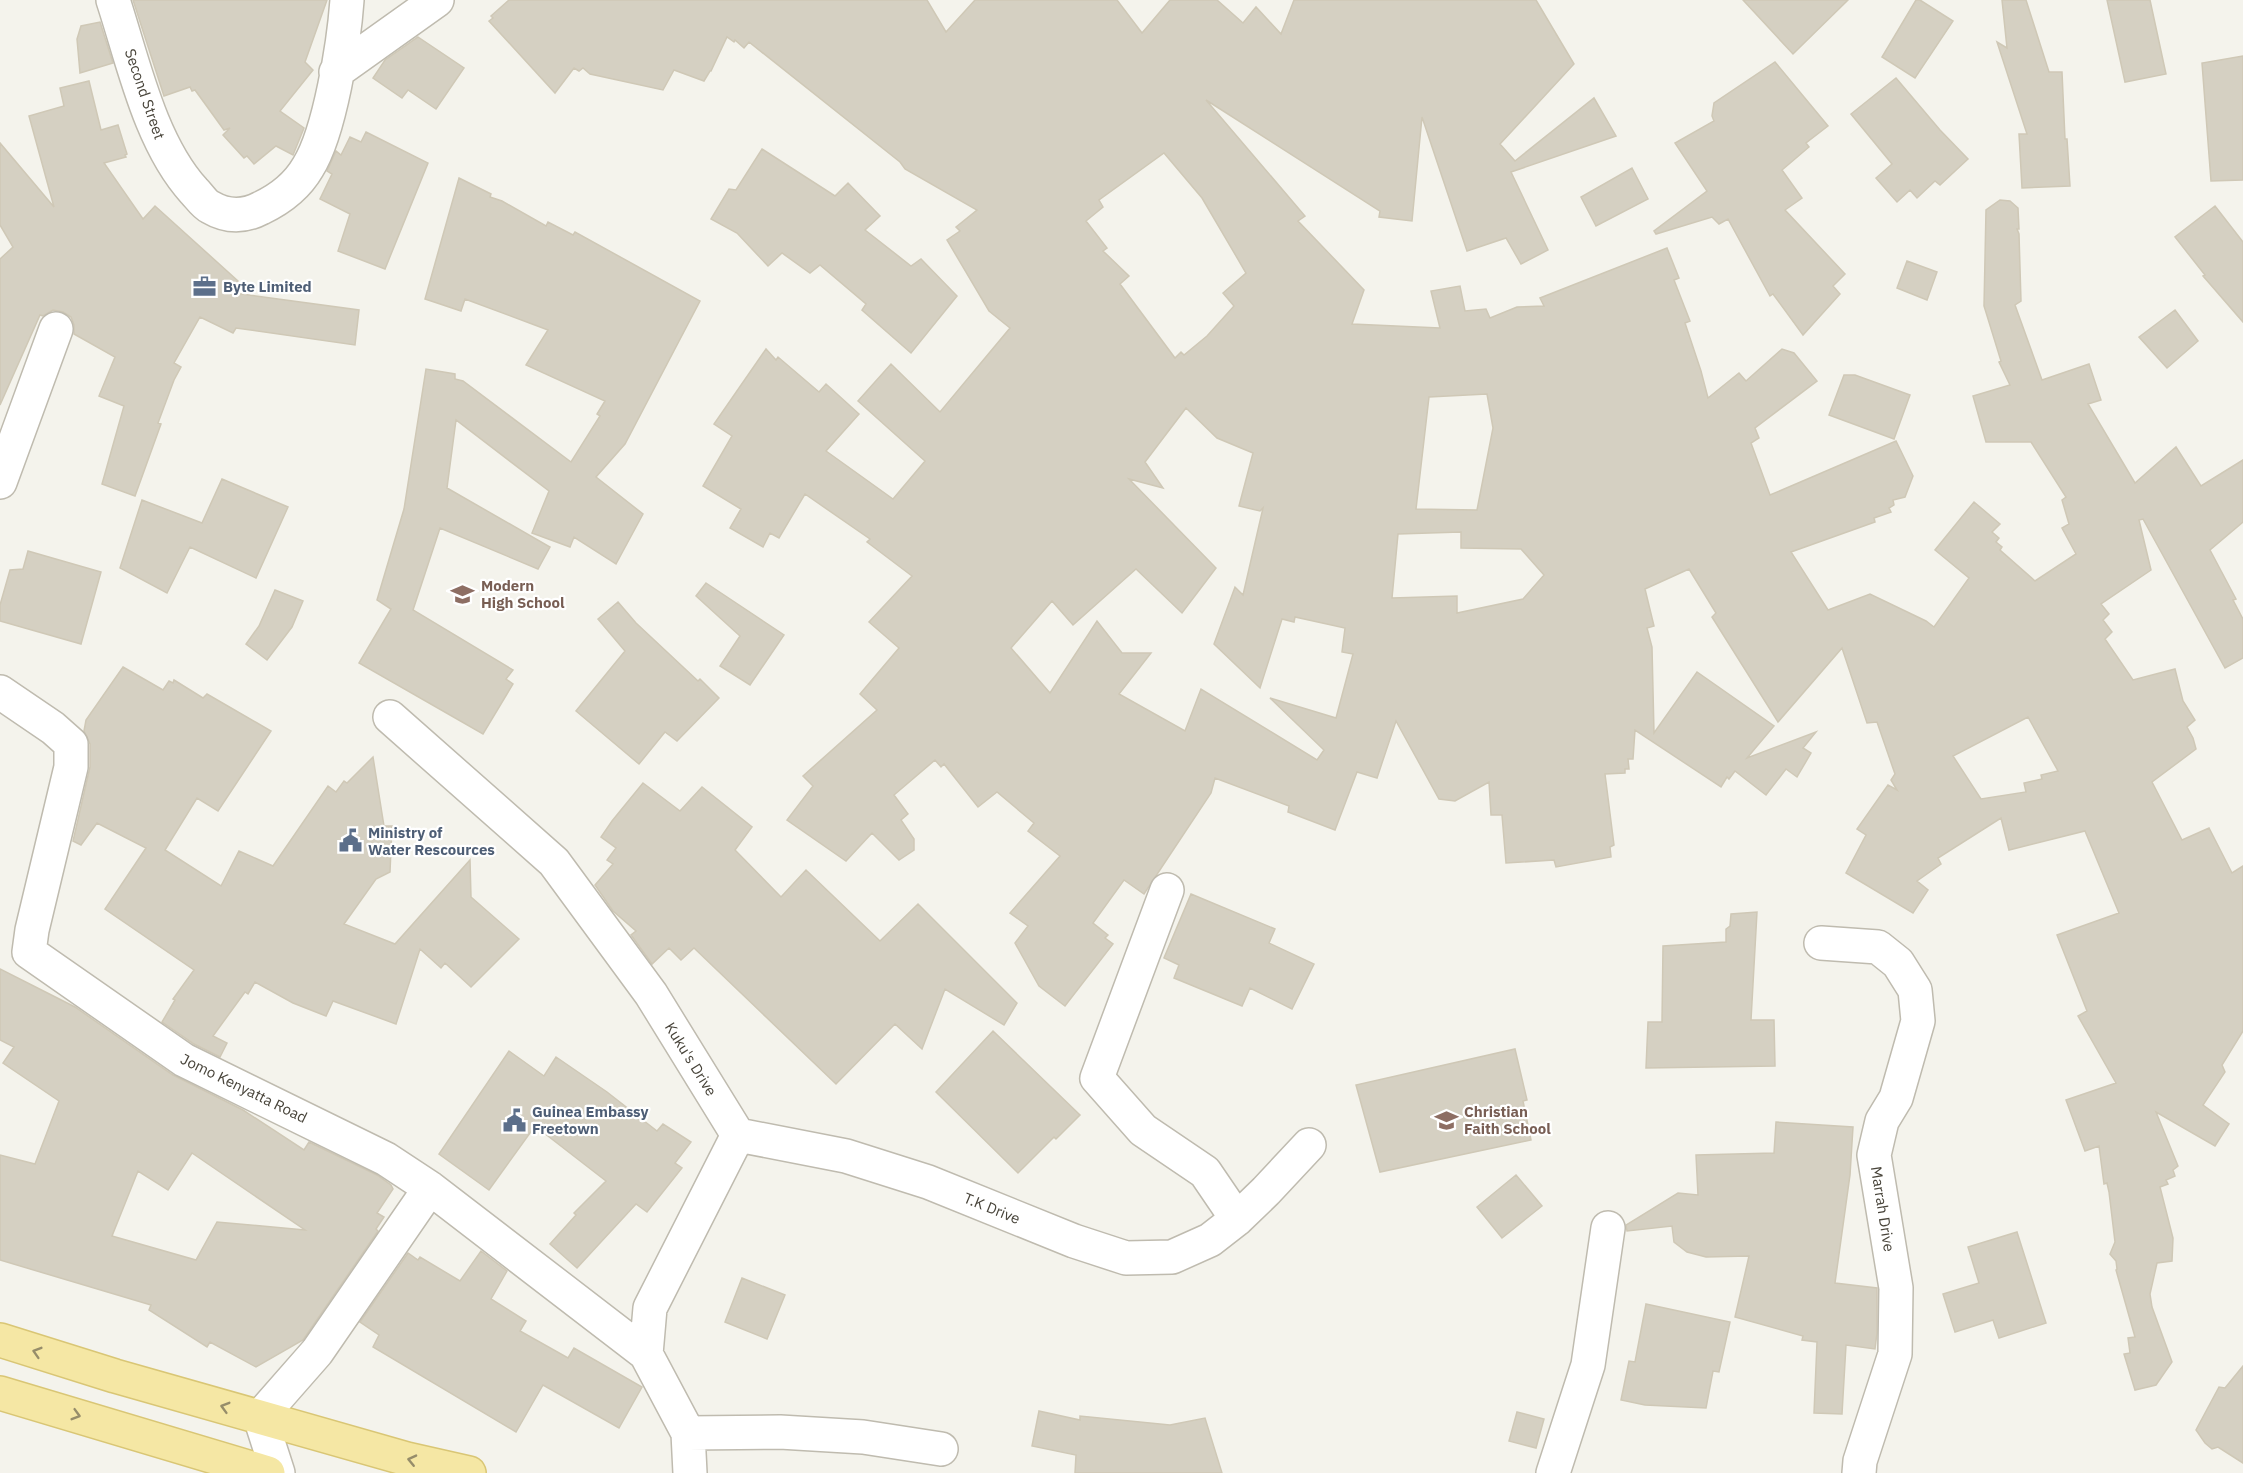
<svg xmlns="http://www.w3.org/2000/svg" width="2243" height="1473" font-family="'IBM Plex Sans',sans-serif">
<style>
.building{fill:#d5d0c2;stroke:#cfc8b6;stroke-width:1.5;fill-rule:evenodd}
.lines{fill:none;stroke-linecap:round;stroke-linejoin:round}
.minor-casing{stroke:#bfbbaf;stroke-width:36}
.major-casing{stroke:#d9c675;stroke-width:36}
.minor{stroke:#fff;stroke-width:33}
.major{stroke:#f5e7a4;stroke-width:33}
.oneway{stroke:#968d6a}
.labels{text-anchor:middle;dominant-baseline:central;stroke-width:4.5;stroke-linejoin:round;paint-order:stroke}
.street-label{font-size:15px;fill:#48443a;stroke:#fff}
.service-label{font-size:15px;font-weight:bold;fill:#4e5e75;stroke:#fff;text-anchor:start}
.education-label{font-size:15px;font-weight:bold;fill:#785e54;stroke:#fff;text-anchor:start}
</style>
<rect width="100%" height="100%" fill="#f4f3ec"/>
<path class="building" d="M133 0H327L305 62 313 70 280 111 304 128 293 155 276 146 254 164 247 156 244 158 223 135 230 128 224 130 195 90 192 91 190 87 164 96Z
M509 0H927L946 32 975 0H1117L1142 33 1170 0H1217L1243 23 1256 7 1281 34 1294 0H1536L1574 64 1500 144 1515 161 1594 98 1616 136 1511 172 1548 250 1521 264 1506 238 1467 251 1422 117 1412 221 1379 217 1380 211 1206 100 1305 216 1298 221 1364 290 1352 324 1440 328 1431 291 1460 286 1465 311 1486 309 1490 318 1517 307 1544 306 1540 298 1667 248 1679 278 1674 280 1690 321 1685 323 1701 371 1708 398 1739 373 1746 381 1782 349 1794 353 1817 381 1755 428 1759 438 1751 443 1770 495 1896 441 1913 476 1905 497 1893 500 1894 505 1889 508 1891 512 1874 518 1875 522 1791 552 1828 610 1870 594 1926 621 1934 627 1969 578 1935 550 1974 502 2000 524 1992 532 1999 538 1996 542 2002 547 2000 550 2035 581 2076 554 2062 528 2069 524 2062 500 2066 497 2031 442H1986L1973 396 2010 385 1999 362 2001 361 1984 306 1986 210 2000 200 2010 201 2018 208 2019 229H2017L2019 234 2021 301 2015 305 2042 380 2089 364 2101 400 2088 404 2135 483 2176 447 2201 486 2243 460V522L2210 550 2236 599 2233 600 2243 619V658L2225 668 2143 519 2139 520 2151 570 2101 604 2109 614 2103 620 2112 632 2105 639 2133 680 2175 669 2183 701 2195 720 2187 727 2193 738 2196 749 2152 782 2182 840 2209 828 2232 873 2243 866V1031L2222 1065 2225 1072 2203 1105 2229 1124 2215 1146 2156 1112 2178 1166 2173 1170 2175 1176 2166 1180 2168 1184 2160 1187 2173 1238 2172 1261 2157 1263 2150 1294 2152 1307 2172 1362 2156 1385 2135 1390 2124 1354 2130 1353 2128 1338 2135 1337 2116 1270 2117 1269 2116 1261 2110 1254 2115 1242 2109 1192 2107 1183 2104 1184 2099 1146 2085 1151 2066 1100 2116 1083 2078 1016 2087 1011 2057 935 2119 913 2085 831 2009 850 2001 818 1938 858 1941 864 1917 881 1928 890 1913 913 1846 873 1866 835 1857 829 1888 785 1897 790 1891 780 1895 774 1877 722 1867 723 1842 648 1778 722 1712 617 1716 613 1689 569 1645 589 1654 626 1647 628 1652 647 1654 733 1697 672 1774 726 1747 758 1816 732 1803 748 1811 753 1797 777 1786 769 1766 795 1735 771 1729 779 1727 777 1721 787 1635 730 1633 759H1628L1629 769H1625V773L1605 774 1614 845 1610 847 1611 857 1556 867 1554 860 1506 863 1502 815H1491L1489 782 1455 801 1439 799 1396 721 1377 778 1357 772 1335 830 1288 812 1289 806 1215 778 1211 793 1144 894 1124 880 1093 923 1108 935 1105 938 1113 944 1065 1006 1039 986 1015 943 1028 926 1010 913 1060 856 1028 831 1034 823 997 792 978 807 944 764 941 767 935 760 894 795 908 814 901 820 914 839V850L899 860 872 833 846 861 787 820 813 786 803 776 877 710 860 694 899 648 869 622 912 576 867 542 870 539 805 494 779 538 770 533 763 547 730 528 741 509 703 486 732 436 714 424 766 349 776 360 778 357 819 392 826 384 859 414 826 451 893 499 925 461 858 401 891 364 940 412 1010 328 989 311 947 240 960 231 956 227 977 210 905 169 900 162 749 42 744 48 735 40 734 42 727 37 711 71H710L704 81 674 70 663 90 590 74 583 68 579 71 574 68 555 93 489 21 493 18 491 16ZM1164 153 1202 198 1246 273 1223 293 1234 306 1207 336 1184 355 1181 352 1175 358 1120 284 1129 276 1103 251 1107 248 1086 221 1103 207 1099 200ZM1487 394 1493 428 1477 510 1416 509 1429 397ZM1186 408 1217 438 1253 453 1239 506 1260 511 1263 508 1243 595 1235 587 1214 644 1260 688 1282 619 1294 622 1295 617 1345 628 1342 652 1353 654 1336 718 1270 698 1324 750 1317 760 1201 689 1185 731 1119 694 1151 653H1122L1097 621 1050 693 1011 648 1052 601 1073 625 1136 569 1182 613 1216 568 1129 479 1163 488 1145 462ZM1461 532V548L1521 549 1544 575 1523 599 1457 613V596L1392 598 1398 534ZM2028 717 2058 771 2041 775 2042 779 2024 783 2026 792 1981 799 1953 756Z
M1743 0H1848L1793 54Z
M1916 0H1920L1953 21 1915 78 1882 57Z
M2002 0H2026L2049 72H2062L2065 139H2067L2070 186 2022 188 2019 134H2027L1997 42 2007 48Z
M2107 0H2150L2166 74 2125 82Z
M100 22 113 63 80 73 77 39 81 26Z
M418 37 464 68 436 109 408 90 402 98 373 78 385 60Z
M2243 56V180L2211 181 2202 63Z
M1775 62 1828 126 1806 143 1809 147 1782 170 1802 198 1785 210 1845 274 1833 286 1840 294 1803 335 1773 294 1770 296 1728 219 1719 224 1712 217 1656 234 1654 231 1707 191 1675 143 1714 121 1712 116 1714 103Z
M1896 78 1940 130 1968 159 1940 185 1935 181 1917 198 1910 190 1897 202 1876 178 1892 164 1851 114Z
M89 81 101 130 118 125 127 154 125 155 126 157 104 163 143 219 155 206 238 281 227 292 359 310 355 345 236 328 233 333 200 317 174 363 181 367 174 380 158 423 161 424 135 496 102 484 124 406 99 396 115 357 74 334V325L71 317 63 312 53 310 43 316 40 315 0 405V259L13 247 0 225V143L54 207 29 116 64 106 60 88Z
M366 132 428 163 385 269 338 251 350 214 320 199 332 174 327 171 336 151 341 155 350 137 361 142Z
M762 149 835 196 848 183 880 216 865 230 911 266 921 259 957 296 911 353 862 310 866 304 820 265 810 273 782 253 768 266 737 233 711 219 729 189 736 190Z
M1632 168 1648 199 1596 226 1581 197Z
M459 178 491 194 490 197 502 201 546 226 548 222 573 235 575 232 700 301 625 444 596 477 643 514 616 564 574 537 570 547 532 533 549 491 456 420 447 488 550 547 538 569 440 528 413 610 513 670 506 679 513 684 483 734 359 663 391 609 377 600 404 509 426 369 455 374V379L463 381 571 462 600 416 597 414 605 401 526 365 548 330 465 299 461 311 425 299Z
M2215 206 2243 242V322L2203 276 2205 275 2175 237Z
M1907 261 1937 272 1927 300 1897 288Z
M2175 310 2198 341 2167 368 2139 337Z
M1844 375H1855L1910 395 1894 439 1829 415Z
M222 479 288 507 256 578 190 547 167 593 120 568 142 500 202 523Z
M28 551 101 572 81 644 0 621V605L10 570 23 569Z
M706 583 784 635 750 685 720 666 740 636 696 596Z
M275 590 303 601 292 627 267 660 246 644 259 626Z
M618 602 636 623 698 681 700 679 719 698 677 741 665 732 639 764 576 711 625 651 598 619Z
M123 667 163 690 169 681 173 683 174 680 203 698 207 694 271 731 218 811 197 798 165 850 221 886 239 851 273 866 328 786 336 792 344 781 347 783 373 757 384 826H392L390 872 376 879 344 924 395 944 470 860 471 897 519 939 471 987 445 963 441 968 420 949 396 1024 333 1001 326 1016 293 1003 255 982 248 994 245 992 213 1036 227 1043 220 1057 194 1044 162 1022 175 1000 173 999 194 970 105 909 146 848 97 823 81 845 73 841 90 767V744L84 731 86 720Z
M643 783 680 811 702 787 752 827 735 850 781 897 806 870 880 941 918 904 1017 1003 1004 1025 945 989 922 1049 895 1024 836 1084 694 948 681 960 669 948 652 964 631 935 636 931 613 911 595 885 613 864 607 860 616 848 601 837 612 821Z
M1191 894 1275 929 1269 943 1314 964 1292 1009 1250 988 1242 1006 1174 978 1179 965 1164 958Z
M1757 912 1751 1020H1774L1775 1066 1646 1068 1648 1022H1662L1663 946 1726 942V929L1730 926 1731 914Z
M0 969 75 1007 173 1075 243 1110 304 1150 309 1142 377 1175 391 1185 393 1189 377 1213 384 1217 376 1229 378 1231 303 1340 256 1367 210 1342 207 1347 149 1310 151 1305 0 1260V1155L35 1164 59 1101 3 1063 14 1047 0 1040ZM192 1153 305 1230 217 1222 196 1260 112 1236 138 1171 168 1190Z
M993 1031 1080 1115 1056 1139 1054 1137 1018 1173 936 1092Z
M1515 1049 1527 1100 1523 1101 1531 1140 1380 1172 1356 1085Z
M509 1051 544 1076 556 1057 607 1092 657 1131 663 1124 691 1142 675 1163 682 1168 647 1212 636 1204 577 1268 550 1244 576 1215 574 1213 606 1181 535 1126 489 1190 439 1154Z
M1776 1122 1853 1127 1850 1175 1835 1283 1877 1288V1333L1875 1349 1846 1345 1842 1414 1814 1413 1817 1342 1802 1340 1803 1336 1735 1317 1749 1256 1706 1257 1687 1252 1674 1242 1672 1226 1627 1231 1626 1225 1678 1193 1698 1195 1696 1155 1774 1153Z
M1516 1175 1542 1206 1502 1238 1477 1207Z
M2017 1232 2046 1323 1999 1338 1993 1320 1955 1332 1943 1294 1979 1283 1968 1247Z
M481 1251 507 1271 491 1299 526 1321 520 1331 568 1358 574 1348 642 1387 619 1428 543 1385 516 1432 373 1347 379 1335 360 1322 408 1253 418 1260 420 1257 460 1281Z
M742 1278 785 1295 767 1339 725 1322Z
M1646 1304 1730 1322 1719 1372 1713 1371 1706 1408 1645 1405 1621 1400 1629 1361 1635 1362Z
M2243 1366V1463L2218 1447 2212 1449 2205 1443 2196 1430 2219 1387 2225 1388Z
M1039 1411 1080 1420V1416L1170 1425 1205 1418 1222 1473H1075L1076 1455 1032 1446Z
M1517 1412 1544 1419 1536 1448 1509 1441Z"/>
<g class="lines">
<defs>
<path id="minor" d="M113 0C133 61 150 143 194 191 199 196 204 204 210 207 227 217 244 217 261 208 280 199 297 186 308 167 330 132 344 42 347 0
M336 72 437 0
M0 482 56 329
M0 692 53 728 71 744V767L32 930 29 952 184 1060 386 1159 430 1188 646 1354
M390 717 554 862 651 994 738 1135 650 1308 646 1354 688 1433 690 1473
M1167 890 1097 1078 1143 1130 1205 1172 1237 1219
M1821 943 1878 947 1898 963 1915 990 1918 1021 1896 1098 1882 1121 1874 1155 1896 1288 1895 1354 1860 1461 1859 1473
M738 1135 846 1156 928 1182 1074 1241 1126 1258 1172 1257 1210 1240 1237 1219 1266 1191 1309 1145
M688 1433 780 1432 863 1437 941 1449
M278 1473 260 1417 317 1352 430 1188
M1553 1473 1588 1365 1608 1228"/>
<path id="major" d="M0 1340 115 1376 407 1459 469 1473
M0 1393 268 1473"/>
</defs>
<use href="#minor" class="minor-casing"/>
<use href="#major" class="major-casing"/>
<use href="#minor" class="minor"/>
<use href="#major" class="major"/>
</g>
<defs><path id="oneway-chevron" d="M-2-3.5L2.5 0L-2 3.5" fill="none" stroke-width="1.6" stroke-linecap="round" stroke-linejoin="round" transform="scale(1.5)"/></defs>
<g class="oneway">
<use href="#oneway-chevron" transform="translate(37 1352) rotate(-163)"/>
<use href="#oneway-chevron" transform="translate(225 1407) rotate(-164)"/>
<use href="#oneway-chevron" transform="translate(76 1415) rotate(16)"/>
<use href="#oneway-chevron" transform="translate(412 1460) rotate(-167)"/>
</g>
<defs>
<symbol id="office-bare" viewBox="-9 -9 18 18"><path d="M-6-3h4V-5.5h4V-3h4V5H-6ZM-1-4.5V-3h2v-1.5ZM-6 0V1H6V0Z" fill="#5c6f8a" stroke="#fff" stroke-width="2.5" paint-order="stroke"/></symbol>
<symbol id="school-bare" viewBox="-9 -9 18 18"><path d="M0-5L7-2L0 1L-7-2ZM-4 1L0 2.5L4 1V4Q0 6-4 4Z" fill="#8d6e63" stroke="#fff" stroke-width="2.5" paint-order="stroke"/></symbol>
<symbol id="civic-bare" viewBox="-9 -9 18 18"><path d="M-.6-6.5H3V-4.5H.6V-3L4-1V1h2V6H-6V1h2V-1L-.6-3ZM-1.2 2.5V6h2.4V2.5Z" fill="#5c6f8a" stroke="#fff" stroke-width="2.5" paint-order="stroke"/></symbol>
</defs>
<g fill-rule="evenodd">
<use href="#office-bare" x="188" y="270" width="33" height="33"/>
<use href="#school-bare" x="446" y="578" width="33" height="33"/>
<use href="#civic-bare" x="334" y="824" width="33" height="33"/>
<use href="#civic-bare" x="498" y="1104" width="33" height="33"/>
<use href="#school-bare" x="1430" y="1104" width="33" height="33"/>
</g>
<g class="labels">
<g class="street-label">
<text transform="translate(145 94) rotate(71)">Second Street</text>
<text transform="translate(691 1059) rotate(58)">Kuku's Drive</text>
<text transform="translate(244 1088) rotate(26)">Jomo Kenyatta Road</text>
<text transform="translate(992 1208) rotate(22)">T.K Drive</text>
<text transform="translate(1883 1209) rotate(81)">Marrah Drive</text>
</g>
<g class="service-label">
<text x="223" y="286">Byte Limited</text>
<text x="368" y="832">Ministry of<tspan x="368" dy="17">Water Rescources</tspan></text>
<text x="532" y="1111">Guinea Embassy<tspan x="532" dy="17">Freetown</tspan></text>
</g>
<g class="education-label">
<text x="481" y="585">Modern<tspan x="481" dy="17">High School</tspan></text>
<text x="1464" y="1111">Christian<tspan x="1464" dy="17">Faith School</tspan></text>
</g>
</g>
</svg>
